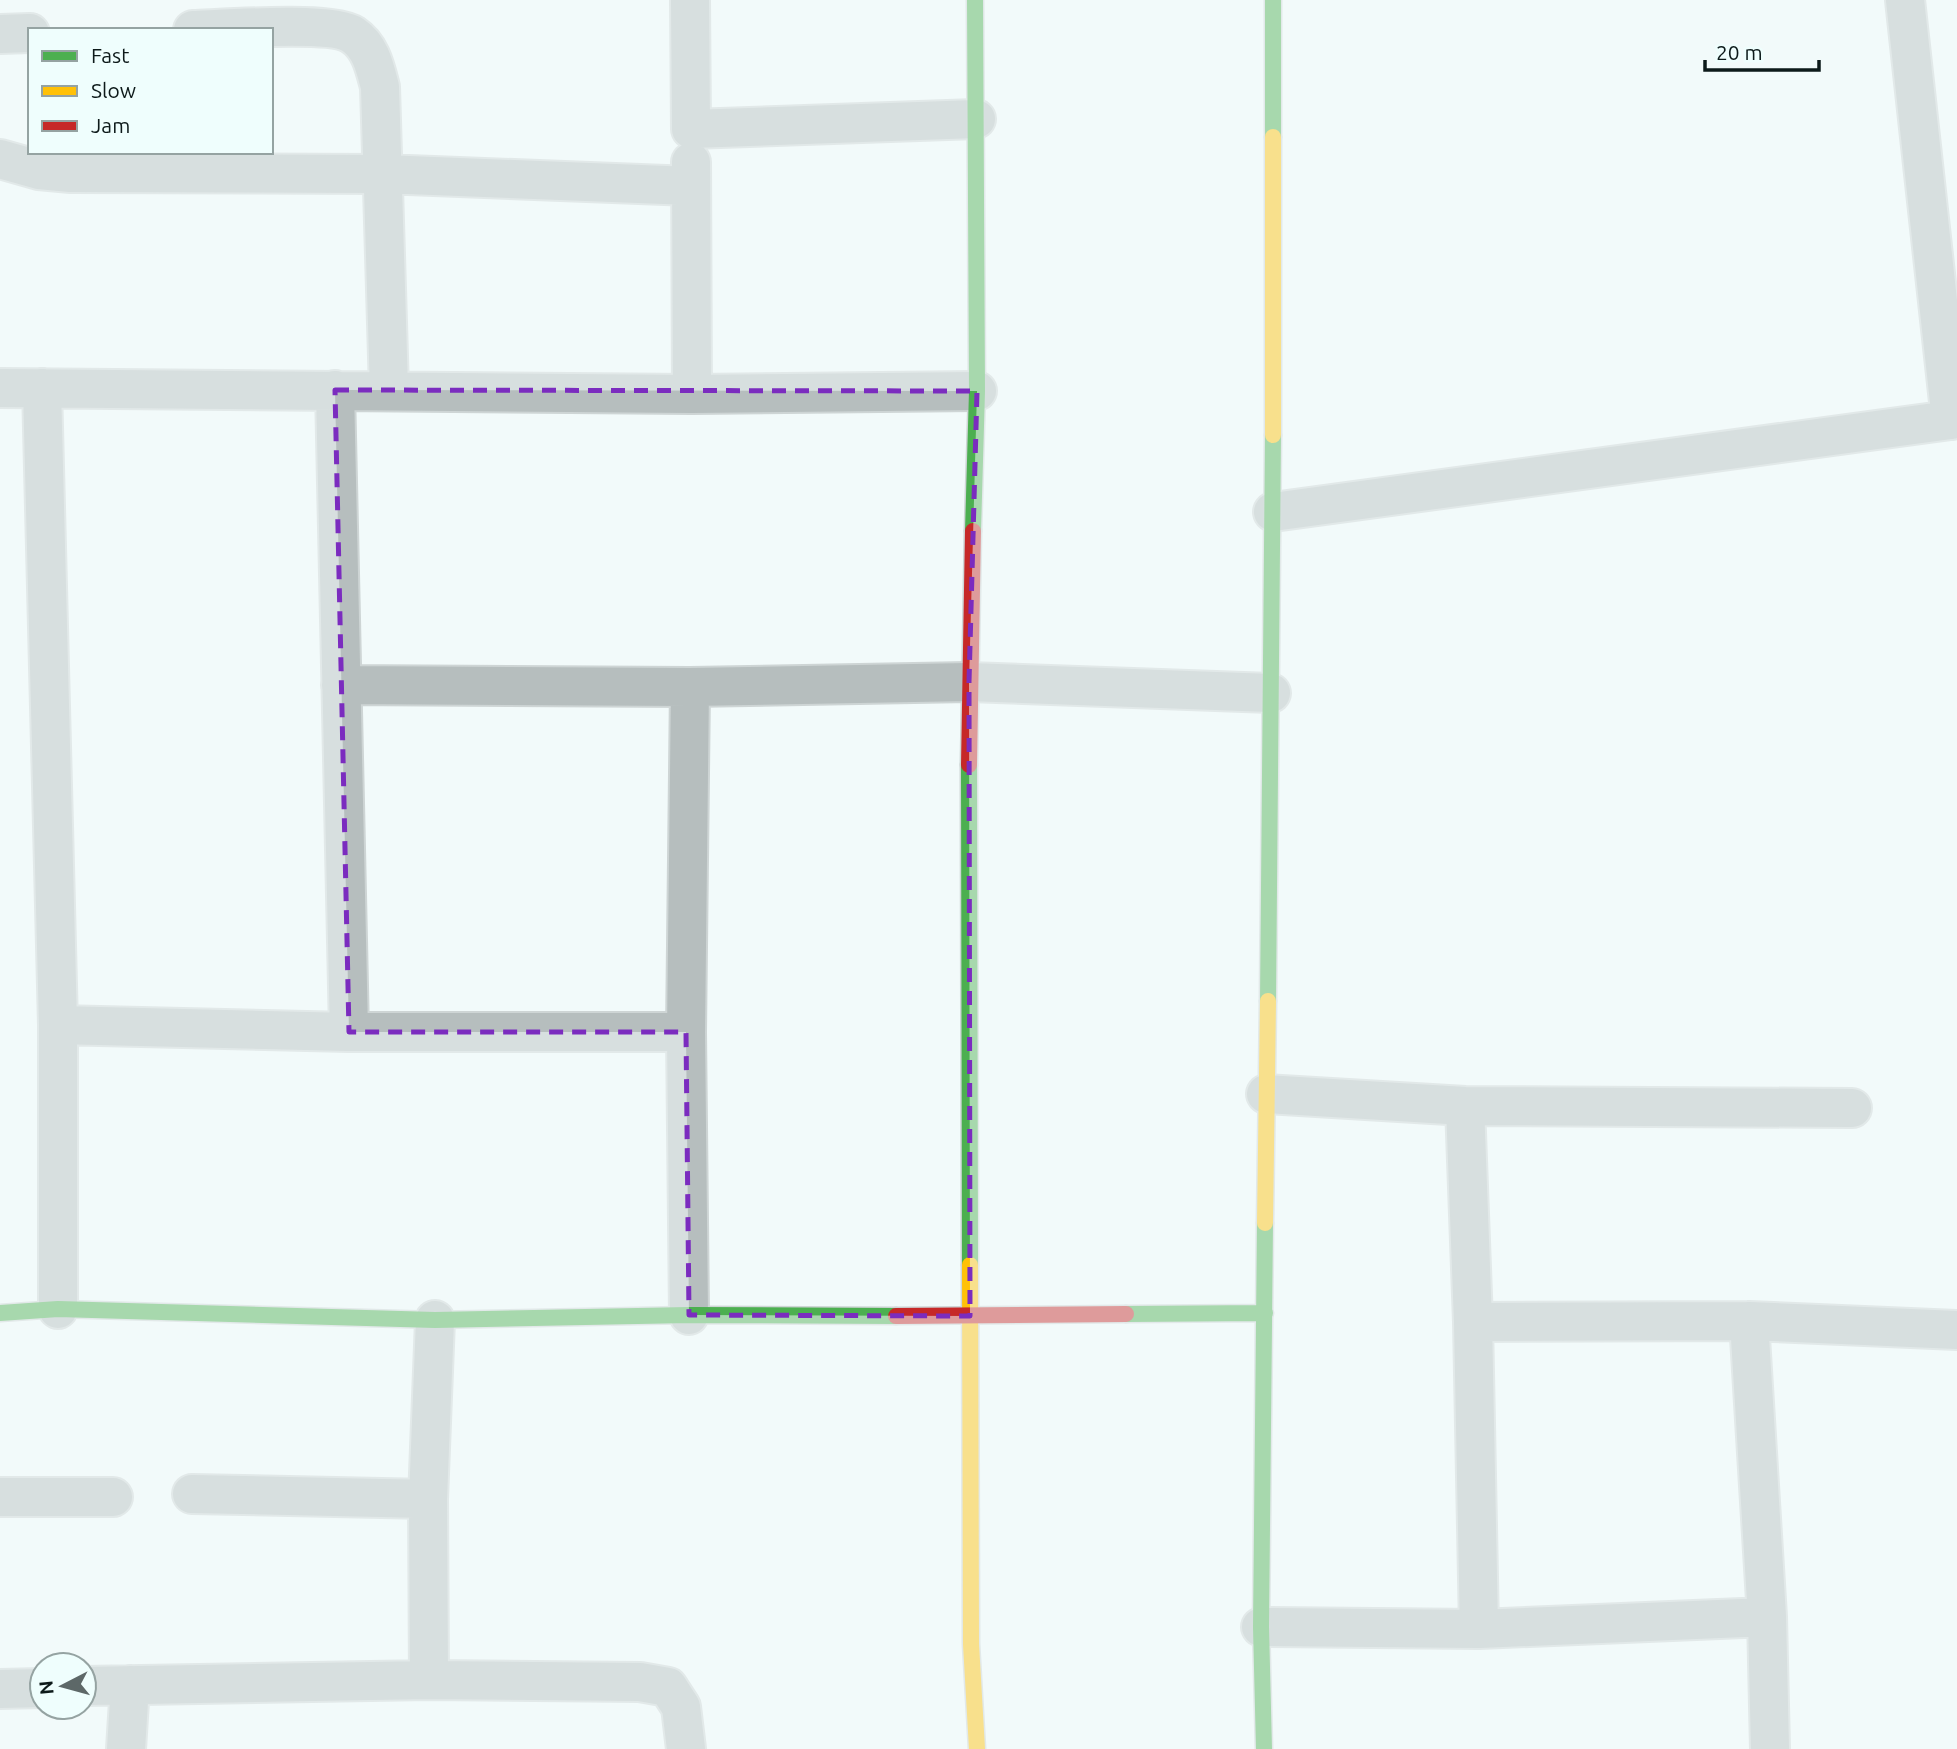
<svg xmlns="http://www.w3.org/2000/svg" width="1957" height="1749" font-family="Ubuntu,sans-serif">
<style>
.lines{fill:none;stroke-linecap:round;stroke-linejoin:round}
.street-casing{stroke:#ced5d5;stroke-width:42}
.fast-casing{stroke:#ced5d5;stroke-width:19}
.slow-casing{stroke:#ced5d5;stroke-width:19}
.jam-casing{stroke:#ced5d5;stroke-width:19}
.street{stroke:#b6bebe;stroke-width:38}
.fast{stroke:#4caf50;stroke-width:16}
.slow{stroke:#ffc107;stroke-width:16}
.jam{stroke:#c62828;stroke-width:16}
.marked{fill:none;stroke:#7b2cbf;stroke-width:5;stroke-dasharray:14 9;stroke-linejoin:round}
</style>
<rect width="100%" height="100%" fill="#f2fafa"/>
<g class="lines">
<defs>
<path id="street" d="M690 0 691 129 976 119
M1905 0 1951 420
M193 30C223 29 333 21 353 35 371 47 375 68 380 87L389 390
M0 34 30 33
M0 159 39 170 71 173 383 174 691 186
M691 162 692 394
M0 388 692 394 977 391
M42 388 58 1025V1309
M335 390 349 1032
M1273 512 1957 419
M341 685 690 687 969 682 1271 693
M58 1025 349 1032H686
M1266 1094 1465 1106 1852 1108
M1465 1106 1473 1322 1479 1629
M689 1315 686 1032 690 687
M1749 1321 1767 1617 1770 1749
M1473 1322 1749 1321 1957 1330
M192 1494 428 1499
M0 1497H113
M1261 1627 1479 1629 1767 1617
M429 1680 428 1499 435 1320
M84 1686 429 1680 640 1682 668 1687 681 1707 686 1749
M0 1689 42 1688
M126 1749 130 1685"/>
<path id="fast" d="M1273 0V137
M973 531 977 391 975 0
M969 765 970 1265
M1268 1001 1273 435
M0 1313 58 1309 435 1320 689 1315 896 1316
M1126 1314 1265 1313
M1264 1749 1261 1627 1265 1223"/>
<path id="slow" d="M1273 137V435
M1265 1223 1268 1001
M970 1265 971 1644 977 1749"/>
<path id="jam" d="M969 765 973 531
M896 1316 1126 1314"/>
</defs>
<use href="#street" class="street-casing"/>
<use href="#fast" class="fast-casing"/>
<use href="#slow" class="slow-casing"/>
<use href="#jam" class="jam-casing"/>
<use href="#street" class="street"/>
<use href="#fast" class="fast"/>
<use href="#slow" class="slow"/>
<use href="#jam" class="jam"/>
</g>
<path d="M0 0H1957V1749H0ZM335 390 977 391 969 682 970 1316 689 1315 686 1032H349Z" fill="#f2fafa" fill-opacity=".55" fill-rule="evenodd"/>
<path class="marked" d="M335 390 977 391 969 682 970 1316 689 1315 686 1032H349Z"/>
<rect x="28" y="28" width="245" height="126" fill="#effefd" stroke="#95a3a2" stroke-width="2"/>
<rect x="42" y="51" width="35" height="10" fill="#4caf50" stroke="#95a3a2" stroke-width="2"/>
<text x="91" y="63" font-size="21" fill="#0d1a1a">Fast</text>
<rect x="42" y="86" width="35" height="10" fill="#ffc107" stroke="#95a3a2" stroke-width="2"/>
<text x="91" y="98" font-size="21" fill="#0d1a1a">Slow</text>
<rect x="42" y="121" width="35" height="10" fill="#c62828" stroke="#95a3a2" stroke-width="2"/>
<text x="91" y="133" font-size="21" fill="#0d1a1a">Jam</text>
<g transform="translate(63 1686) rotate(264)"><circle r="33" fill="#effefd" stroke="#95a3a2" stroke-width="2"/>
<path d="M0-5L12 26L0 18L-12 26Z" fill="#5d6868"/>
<text y="-10" font-size="19" font-weight="bold" text-anchor="middle" fill="#0d1a1a">N</text>
</g>
<path d="M1705 60v10h114v-10" fill="none" stroke="#0d1a1a" stroke-width="3.5"/>
<text x="1716" y="60" font-size="21" fill="#0d1a1a" stroke="#effefd" stroke-width="5" paint-order="stroke">20 m</text>
</svg>
